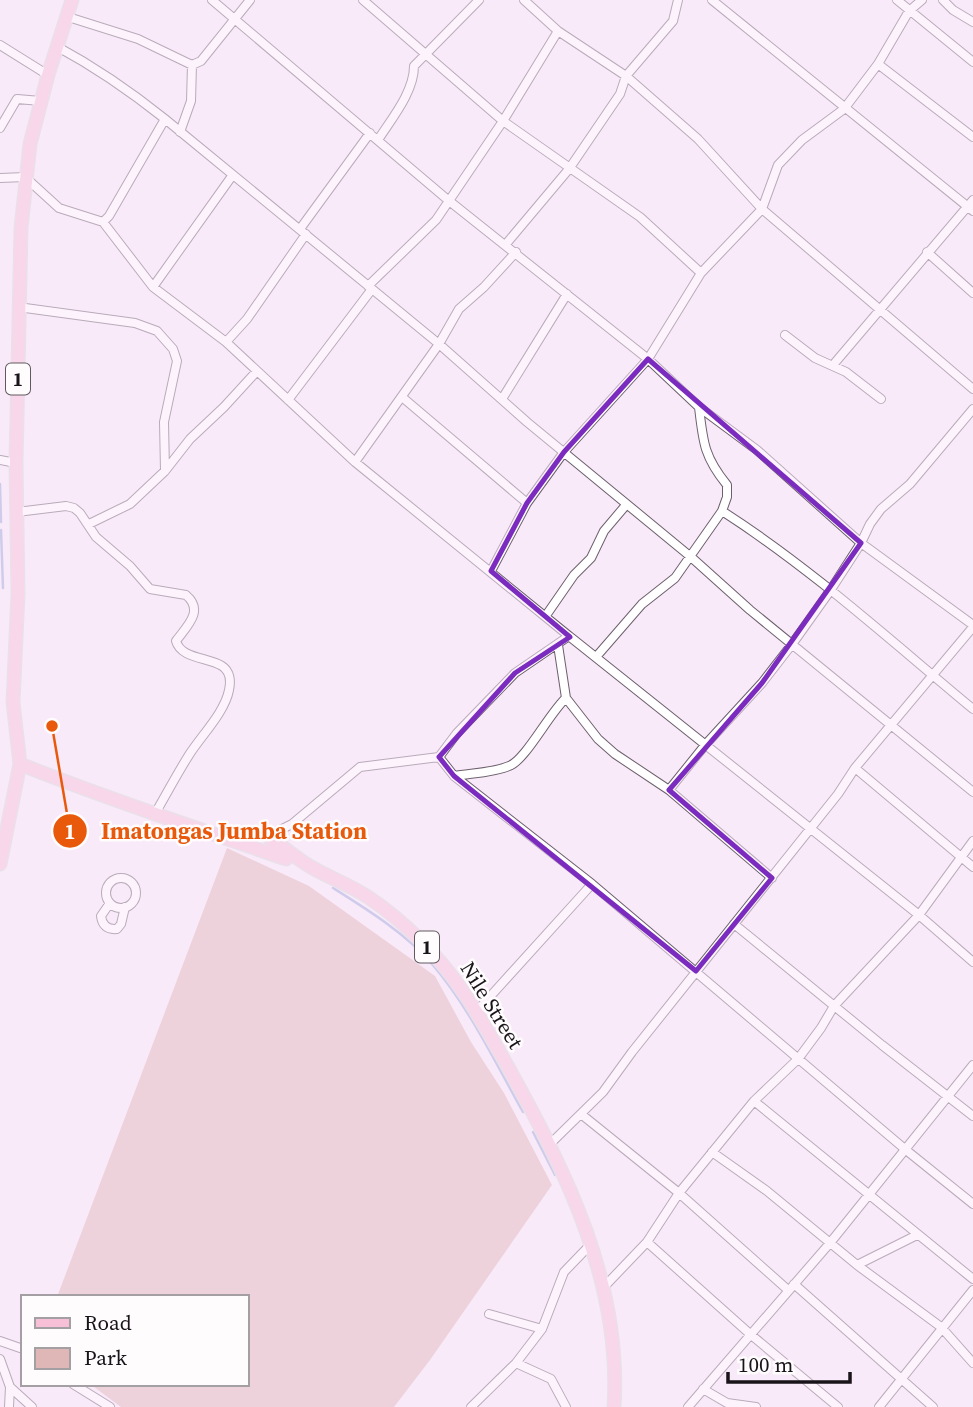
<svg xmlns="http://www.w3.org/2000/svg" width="973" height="1407" font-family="'Source Serif 4',serif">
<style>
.green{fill:#deb7b6}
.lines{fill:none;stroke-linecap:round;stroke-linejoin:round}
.stream{stroke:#9ba9d9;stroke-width:2.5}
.minor-casing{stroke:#6d606d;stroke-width:10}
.primary-casing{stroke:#d6d5d6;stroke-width:15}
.minor{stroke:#fff;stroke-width:8}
.primary{stroke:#f7c0d7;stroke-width:12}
.marked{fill:none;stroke:#7b2cbf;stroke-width:5;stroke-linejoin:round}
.labels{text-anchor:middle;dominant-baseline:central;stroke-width:5;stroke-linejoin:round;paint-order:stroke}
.shield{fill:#fffcfe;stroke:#5e5a5e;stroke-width:2}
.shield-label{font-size:19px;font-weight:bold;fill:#191419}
.street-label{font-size:21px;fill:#191419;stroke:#fffcfe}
.leader{fill:none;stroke:#e8590c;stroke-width:2.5}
.callout-dot{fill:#e8590c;stroke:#fffcfe;stroke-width:2.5}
.mark-label{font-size:21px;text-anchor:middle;font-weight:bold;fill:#fff}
.callout-label{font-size:23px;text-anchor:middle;font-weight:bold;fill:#e8590c;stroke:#fffcfe;stroke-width:5;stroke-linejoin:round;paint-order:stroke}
</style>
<rect width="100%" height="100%" fill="#f9eaf9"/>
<path class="green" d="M227 848 309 886 435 976 471 1042 504 1093 552 1185 430 1360 394 1407H121L90 1384H247V1297H57Z"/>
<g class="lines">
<path class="stream" d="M0 484 1 522
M1 530 3 588
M333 888C368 910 405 933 432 964 469 1007 495 1062 523 1112
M533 1132 555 1175"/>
<defs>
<path id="minor" d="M212 0 448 200 648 359 699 407 757 450 861 543 973 625
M363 0 503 121 640 217 701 273
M712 0 973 211
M897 0 973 62
M922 0 909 11 878 64 844 109 802 140 778 165 762 209 973 389
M943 0 953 10 973 22
M65 16 138 39 192 65 201 61 250 0
M0 45 48 75
M56 46C95 67 130 91 165 119L439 344 527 422 691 557 750 610 973 792
M878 64 973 137
M0 128 17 99 41 101
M180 132 191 101 192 65
M378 140C392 118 414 92 414 66L479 0
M0 178 25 177 59 208 103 222 153 287 226 342 355 462 569 636 515 673 457 733 439 757
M103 222 109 216 165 119
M300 229 370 133
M506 244 569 169 620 94 626 76 673 21 678 0
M927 252 973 293
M368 286 436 220 503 121 558 31
M153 287 232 176
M18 307 135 323 157 331 173 349 177 361 164 422 165 471
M785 335 815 358 846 372 881 399
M226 342 247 319 306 234
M833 365 973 200
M402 397 527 503
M502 399 567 294
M288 400 372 289
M0 460 16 463
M355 462 439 344 459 309 484 287 516 252
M722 511C811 568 891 641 973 709
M17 512 66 506 74 508 80 513 96 537 130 566 150 589 186 595C205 611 186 627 176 641 181 659 208 657 222 666 230 671 231 681 229 690 225 712 201 736 189 755 177 774 167 793 156 812
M89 524 130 504 165 471 190 439 224 407 257 371
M491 571 527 503 564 452 648 359 701 273 762 209 698 139 626 76 558 31 524 0
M547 614 574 575 591 558 604 531 626 505
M569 636 919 915 973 962
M558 645 566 698 598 739 615 754 669 790 772 878
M596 657 642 604 675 578 722 511 727 497V485C704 457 703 442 699 407
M855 768 973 867
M454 776C471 773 493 773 509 766 525 761 550 712 566 698
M669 790 706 744 762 683 793 643 830 591 861 543 870 524 881 509 910 484 973 409
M268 836 292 824 360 767 439 757 454 776 592 884 906 1150 973 1204
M106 893a15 15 0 1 1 30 0a15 15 0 1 1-30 0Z
M110 903 101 916C102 925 107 930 117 929L121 924 125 907
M734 924 882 1045 973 1116
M477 1011 592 884
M754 1101 973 1279
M581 1114 679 1193 788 1290
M549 1145 603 1092 632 1052 838 794 855 768 973 627
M712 1152 767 1191 857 1265 941 1327 973 1363
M647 1242 750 1334 838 1407
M857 1265 917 1235
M794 1284 933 1407
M603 1288 647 1242 679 1193 754 1101 798 1059 821 1028 834 1006 919 915 973 841
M489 1314 542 1329
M0 1341 23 1349
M0 1359 10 1387 32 1407
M516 1363 551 1379 566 1407
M73 1384 110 1407
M703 1389 727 1403 756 1407
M9 1407 10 1387
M471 1407 516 1363 542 1329 564 1272 591 1244
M688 1407 830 1243 973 1065
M879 1407 973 1290"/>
<path id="primary" d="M20 764C107 799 197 828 286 859L268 836C282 846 296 858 311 867 330 878 350 885 368 897 386 909 405 925 421 941 459 978 482 1021 508 1067 566 1172 622 1283 614 1407
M0 864 20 764 13 702 18 594 16 463 21 228 30 144 48 75 72 0"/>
</defs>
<use href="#minor" class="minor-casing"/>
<use href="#primary" class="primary-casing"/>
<use href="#minor" class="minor"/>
<use href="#primary" class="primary"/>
</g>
<path d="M0 0H973V1407H0ZM648 359 861 543 762 683 669 790 772 878 696 971 454 776 439 757 515 673 570 637 491 571 527 503 564 452Z" fill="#f9eaf9" fill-opacity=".55" fill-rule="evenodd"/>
<path class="marked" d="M648 359 861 543 762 683 669 790 772 878 696 971 454 776 439 757 515 673 570 637 491 571 527 503 564 452Z"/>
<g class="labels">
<g class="shield">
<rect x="6" y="363.5" width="24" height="31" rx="5"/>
<rect x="415" y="931.5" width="24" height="31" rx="5"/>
</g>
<g class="shield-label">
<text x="18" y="379">1</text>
<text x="427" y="947">1</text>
</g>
<g class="street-label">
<text transform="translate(492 1005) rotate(58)">Nile Street</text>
</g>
</g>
<path class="leader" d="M52 726L70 831"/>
<g class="callout-dot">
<circle cx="52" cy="726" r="7"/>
<circle cx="70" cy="831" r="18"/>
</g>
<g class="mark-label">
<text x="70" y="839">1</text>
</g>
<g class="callout-label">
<text x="234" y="839">Imatongas Jumba Station</text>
</g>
<rect x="21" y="1295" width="228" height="91" fill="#fffcfe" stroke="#a39fa2" stroke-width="2"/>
<rect x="35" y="1318" width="35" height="10" fill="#f7c0d7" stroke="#a39fa2" stroke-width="2"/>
<text x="84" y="1330" font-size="21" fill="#191419">Road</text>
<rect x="35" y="1348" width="35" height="21" fill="#deb7b6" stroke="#a39fa2" stroke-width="2"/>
<text x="84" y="1365" font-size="21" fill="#191419">Park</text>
<path d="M728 1372v10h122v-10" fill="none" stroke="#191419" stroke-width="3.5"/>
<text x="738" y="1372" font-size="21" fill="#191419" stroke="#fffcfe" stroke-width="5" paint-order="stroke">100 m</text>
</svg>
